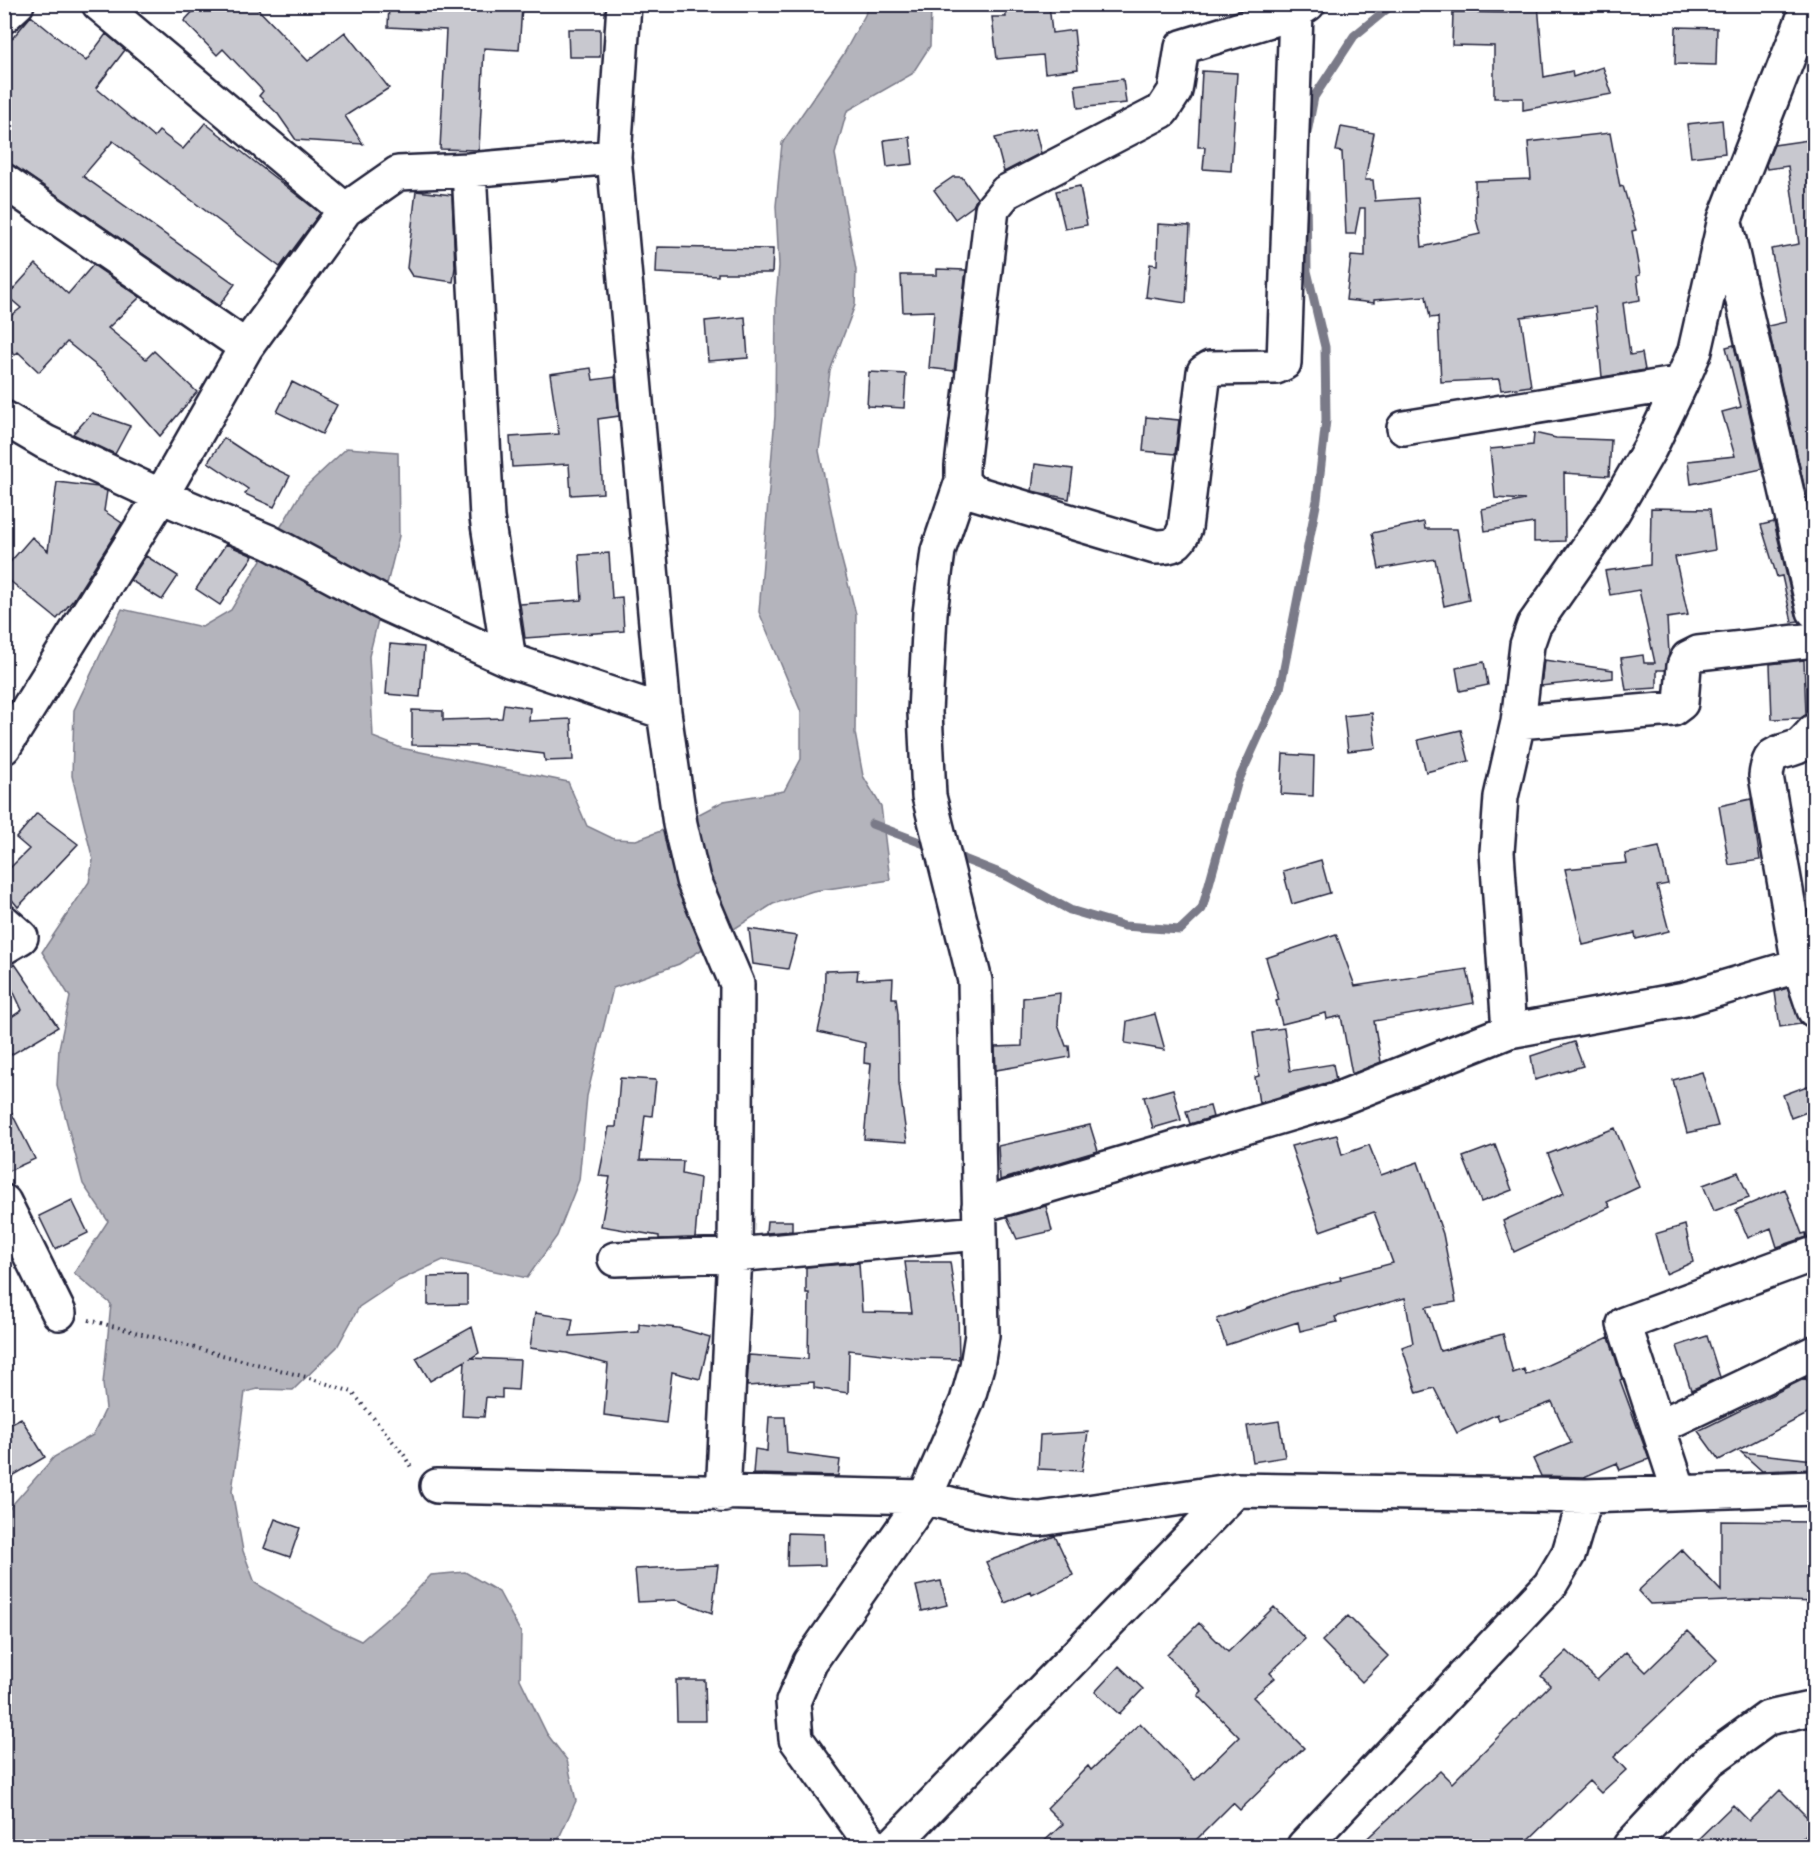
<svg xmlns="http://www.w3.org/2000/svg" width="1819" height="1851" font-family="Itim,sans-serif">
<style>
.water{fill:#b4b4bc;stroke:#7a7a88;stroke-width:1.5}
.lines{fill:none;stroke-linecap:round;stroke-linejoin:round}
.stream{stroke:#7a7a88;stroke-width:9}
.building{fill:#c8c8cf;stroke:#22223b;stroke-width:1.5}
.street-casing{stroke:#22223b;stroke-width:38}
.path{stroke:#22223b;stroke-width:4;stroke-dasharray:1.5 4.5;stroke-linecap:butt}
.street{stroke:#fff;stroke-width:33}
</style>
<rect width="100%" height="100%" fill="#fff"/>
<filter id="ink" filterUnits="userSpaceOnUse"><feTurbulence type="fractalNoise" baseFrequency=".0167" numOctaves="2"/><feDisplacementMap in="SourceGraphic" scale="12" xChannelSelector="R" yChannelSelector="G"/><feConvolveMatrix kernelMatrix="1 2 1 2 8 2 1 2 1" color-interpolation-filters="sRGB"/></filter>
<g filter="url(#ink)">
<path class="water" d="M868 5H931L930 46 912 74 847 111 835 154 856 270 855 305 830 371 819 451 839 549 856 614 855 733 863 776 881 806 890 880 813 891 773 904 679 964 613 988 587 1096 579 1180 557 1236 527 1278 443 1260 398 1281 359 1307 337 1347 293 1390 258 1389 245 1392 232 1491 243 1551 255 1583 333 1628 361 1641 403 1605 431 1575 465 1572 499 1592 521 1633 520 1679 547 1734 567 1760 576 1801 557 1842 552 1846H5V1513L54 1457 93 1435 106 1408 103 1384 111 1304 74 1273 108 1221 83 1184 57 1085 59 1048 70 997 42 952 89 882 93 860 72 776 74 710 122 609 202 627 231 610 304 488 347 448 398 452 399 536 369 656 373 737 401 748 568 782 587 826 614 839 636 840 680 824 724 801 784 791 801 759V712L759 612 775 416 776 301 779 266 776 206 782 143 843 55 865 15Z"/>
<g class="lines">
<path class="stream" d="M1307 133 1314 97 1354 36 1393 4
M872 824 935 848
M951 854 1007 876 1070 910 1124 926 1180 930 1202 909 1237 784 1280 689 1317 500 1326 420 1325 347 1307 271 1306 192"/>
</g>
<path class="building" d="M200 4H253L308 61 345 32 389 88 345 116 363 144 296 140 278 114 259 96 263 91 223 49 217 55 184 21Z
M389 4 522 7 519 50 484 48 479 150 440 149 446 30 388 27Z
M1005 4H1049L1052 33 1074 30 1078 69 1045 73 1043 55 997 59 992 17H1006Z
M1538 4 1544 77 1572 71 1573 77 1603 67 1612 94 1523 110V98H1494V46L1452 45 1453 12 1507 13V7Z
M31 16 86 61 106 34 125 50 96 88 154 137 159 131 183 149 205 123 320 213 280 267 113 141 83 176 235 284 219 306 4 159V48Z
M1676 27 1717 28 1716 65 1675 64Z
M568 29H600V57H569Z
M1202 71 1237 73 1231 171 1203 169 1205 147H1198Z
M1123 79 1126 103 1078 108 1075 85Z
M1722 120 1725 153 1691 157 1687 124Z
M1341 127 1374 133 1365 180H1373L1375 201 1418 198 1422 247 1480 234 1476 219 1475 181 1531 179 1528 142 1610 133 1620 187 1623 186 1636 230 1632 231 1640 275 1637 276 1640 300 1623 303 1630 355 1642 353 1645 370 1602 377 1595 307 1521 317 1531 386 1501 390 1499 379 1441 382 1438 317 1430 318 1426 296 1374 300V303L1346 300 1351 256 1365 257V208H1360L1355 234H1346L1342 152 1336 151Z
M1035 129 1041 153 1004 172 995 138Z
M910 137 913 164 887 167 884 140Z
M1815 139V515L1811 516 1768 326 1786 322 1771 249 1799 244 1788 166 1767 169 1766 165 1774 145Z
M953 177H962L977 198 973 206 955 219 934 190Z
M1080 186 1087 225 1065 229 1056 191Z
M416 191 452 195 455 267 453 282 412 276 407 268Z
M1158 224 1190 226 1186 303 1146 297 1150 264 1157 265Z
M657 247 773 249 772 273H718V276L656 273Z
M36 264 68 294 93 265 140 297 108 328 146 359 154 351 197 392 160 436 103 371 67 342 39 372 18 352 15 355 4 343V321L21 308 7 296Z
M937 269 966 270 954 371 929 368 934 311 903 312 901 275H937Z
M745 317 748 358 708 361 705 321Z
M1734 345 1762 469 1691 484 1688 461 1735 456 1722 412 1741 407 1726 347Z
M591 368 593 380 615 377 619 416 598 419 603 493 571 495 569 464 512 467 510 437 559 434 550 374Z
M869 372 906 374 904 408 867 406Z
M292 382 337 405 322 434 277 412Z
M92 413 130 426 115 454 73 434Z
M1146 417 1179 420 1175 454 1143 451Z
M1534 433 1556 438 1611 440 1609 476 1564 473 1565 541 1534 542V523L1485 531 1482 509 1525 500 1495 498 1490 449 1533 445Z
M224 438 259 461 290 476 274 507 245 494 248 489 208 462Z
M1035 464 1073 469 1069 499 1032 491Z
M57 482 98 487 107 491 104 511 122 523 74 599 57 619 4 576V569L32 537 48 551Z
M1651 508 1710 509 1715 550 1675 557 1688 615 1667 618 1669 654 1665 670H1657V688L1626 690 1621 658 1643 655 1644 663H1655L1639 590 1610 595 1605 571 1650 565Z
M1424 522 1425 529H1457L1469 600 1444 606 1435 559 1379 569 1372 533Z
M1774 522 1796 615 1799 621 1792 622 1782 576 1777 577 1761 525Z
M226 544 253 556 220 605 196 589Z
M609 553 612 598 622 597 624 631 525 638 520 604 582 600 579 555Z
M146 556 178 576 162 600 130 580Z
M390 644 424 647 420 697 386 694Z
M1544 660 1613 670V678L1541 686Z
M1804 660 1806 715 1801 718 1772 719 1770 664Z
M1484 662 1488 685 1460 691 1456 668Z
M504 704 530 708 529 721 571 719 573 760 545 761 544 754 476 746 412 745V710L443 711V720L502 718Z
M1372 713 1376 748 1348 751 1344 716Z
M1461 730 1469 761 1426 772 1418 740Z
M1283 754 1314 756 1313 796 1281 794Z
M1751 799 1760 860 1729 865 1719 806Z
M37 813 78 844 18 907 4 890V874L29 849 16 838Z
M1659 847 1668 884 1657 886 1669 931 1636 939 1635 933 1583 945 1565 869 1627 863 1625 854Z
M1321 860 1330 893 1292 904 1283 871Z
M749 929 797 936 788 969 753 964Z
M1336 934 1355 986 1467 969 1474 1003 1374 1021 1381 1062 1352 1074 1341 1016 1327 1019 1326 1013 1282 1024 1276 1001 1279 1000 1266 958Z
M15 964 58 1027 4 1059V1022L22 1010 4 971Z
M858 970 857 980 893 978 892 998H896L898 1014 899 1083 907 1142 864 1139 871 1064 864 1063 865 1043 818 1032 824 1004 825 971Z
M1787 988 1801 1024 1780 1027 1775 992Z
M1060 993 1058 1024 1066 1046H1069L1070 1057 996 1070 995 1047 1022 1046 1023 998Z
M1155 1014 1165 1050 1125 1043 1127 1021Z
M1284 1028 1290 1071 1333 1064 1336 1080 1259 1103 1255 1077 1259 1076 1253 1032Z
M1574 1042 1583 1066 1535 1080 1531 1056Z
M1702 1072 1718 1126 1687 1133 1673 1080Z
M620 1078 656 1080 652 1116 645 1115 640 1160 683 1161 682 1174 700 1178 695 1238 659 1239V1236L601 1226 610 1177 599 1176 609 1127H616Z
M1815 1083V1109L1791 1118 1783 1095Z
M1173 1089 1181 1120 1153 1128 1144 1097Z
M4 1098 35 1159 4 1173Z
M1210 1106 1213 1117 1190 1124 1186 1111Z
M1090 1125 1098 1151 1000 1180 998 1146Z
M1615 1128 1639 1187 1607 1202 1610 1207 1514 1252 1503 1221 1564 1193 1548 1154Z
M1337 1135 1342 1155 1369 1145 1381 1175 1418 1162 1443 1234 1456 1302 1426 1307 1440 1351 1503 1334 1513 1373 1524 1369 1526 1375 1609 1337 1622 1379 1620 1380 1649 1459 1620 1470 1617 1463 1584 1477 1541 1476 1533 1459 1571 1443 1552 1402 1499 1421 1497 1414 1457 1433 1434 1388 1417 1393 1402 1347 1413 1343 1405 1298 1335 1317 1337 1322 1300 1331 1298 1322 1226 1345 1217 1319 1291 1292 1341 1280 1340 1277 1393 1263 1374 1212 1320 1231 1291 1146Z
M1495 1145 1512 1190 1481 1202 1463 1157Z
M1738 1172 1749 1198 1714 1211 1703 1185Z
M1785 1189 1802 1234 1806 1233 1807 1237 1777 1247 1771 1228 1748 1238 1736 1210Z
M72 1200 88 1233 55 1249 39 1216Z
M1046 1206 1052 1231 1017 1239 1007 1217Z
M767 1221H792V1231L766 1233Z
M1685 1225 1693 1262 1666 1274 1655 1234Z
M905 1262H950L958 1317 959 1359 915 1358 849 1350 848 1393 814 1388V1382L747 1386 749 1355 808 1359 809 1293H806V1267L859 1263 862 1312 912 1313Z
M467 1276V1304L428 1305V1277Z
M535 1313 573 1319 570 1336 639 1332V1324L678 1328 710 1337 700 1379 672 1372 666 1423 604 1415 608 1364 567 1353 530 1348Z
M472 1327 479 1353 471 1358 520 1360 518 1390 502 1389V1398L486 1397 484 1417 462 1416 465 1361 430 1381 416 1358Z
M1707 1336 1720 1377 1691 1390 1677 1346Z
M1806 1378 1815 1395V1410L1719 1460 1698 1431Z
M769 1417H785L787 1453 840 1460 838 1476 753 1474 755 1449 767 1451Z
M21 1418 45 1457 4 1481V1427Z
M1279 1421 1285 1457 1253 1462 1247 1426Z
M1088 1432 1082 1471 1038 1469 1040 1435Z
M1741 1452 1814 1460 1813 1469 1762 1471Z
M275 1519 300 1528 290 1557 264 1548Z
M1721 1521 1815 1522V1602L1753 1600 1650 1604 1638 1591 1682 1550 1721 1591Z
M788 1533 824 1534 825 1565 787 1566Z
M1055 1536 1073 1575 1032 1595 1031 1592 1005 1603 986 1562Z
M718 1565 712 1613 678 1600 638 1602 635 1569Z
M941 1581 947 1605 922 1611 916 1586Z
M1274 1607 1305 1639 1270 1673 1275 1678 1253 1697 1304 1748 1240 1810 1233 1803 1190 1846H1039L1063 1824 1047 1808 1088 1766 1091 1770 1140 1723 1195 1780 1239 1737 1198 1695 1202 1691 1167 1655 1199 1623 1228 1652Z
M1348 1616 1388 1656 1362 1682 1322 1641Z
M1688 1631 1717 1660 1614 1757 1626 1770 1601 1793 1589 1781 1522 1846H1359L1440 1771 1452 1783 1550 1685 1541 1676 1567 1651 1597 1680 1626 1652 1646 1672Z
M1119 1666 1143 1689 1119 1714 1095 1692Z
M676 1680H705L706 1721H677Z
M1780 1790 1815 1825 1795 1846H1691L1733 1805 1749 1821Z"/>
<g class="lines">
<defs>
<path id="street" d="M99 4 345 210
M624 4 614 157 664 712 680 824 693 880 737 984 735 1255 723 1495
M1296 12 1284 363 1276 367 1210 368 1204 372 1185 528C1179 545 1172 547 1155 547L972 492 962 481V466L992 209 1006 192 1162 111 1175 91 1182 47 1296 12 1308 4
M4 16 17 4
M469 170 487 518 509 660
M4 181 246 347
M1726 227 1814 611
M4 418 45 442 161 496 269 542 383 603 509 660 664 712
M1404 428 1681 383
M1518 722 1673 709 1681 703 1684 666 1688 658 1698 653 1814 640
M1814 731C1809 736 1803 744 1797 747 1776 755 1769 750 1766 776L1799 965 1814 1010
M4 747 161 496 246 347 345 210 398 173 469 170 614 157
M4 922 21 937 4 947
M1509 1031 1685 999 1814 961
M4 1202 59 1313
M979 1206 1336 1100 1509 1031 1497 852 1501 797 1518 722 1527 645 1534 625 1613 512 1650 448 1681 383 1695 351 1725 219 1809 4
M615 1259 735 1255 979 1233
M1658 1427 1814 1353
M437 1486 925 1497C964 1508 999 1518 1040 1519L1236 1490 1586 1496 1814 1488
M1679 1491 1624 1324 1814 1254
M873 1846 796 1739 793 1702 810 1662 925 1497 967 1401 977 1366 982 1335 975 981 929 796 925 712 930 613 938 551 962 481
M892 1846 1236 1490
M1304 1846 1550 1585 1569 1553 1586 1496
M1630 1846 1710 1760 1768 1718 1814 1708"/>
</defs>
<use href="#street" class="street-casing"/>
<path class="path" d="M89 1320 306 1377 352 1392 404 1455 412 1469"/>
<use href="#street" class="street"/>
</g>
</g>
<rect width="1819" height="1851" fill="none" stroke="#fff" stroke-width="24"/>
<rect x="12" y="12" width="1795" height="1827" fill="none" stroke="#22223b" stroke-width="2" filter="url(#ink)"/>
</svg>
